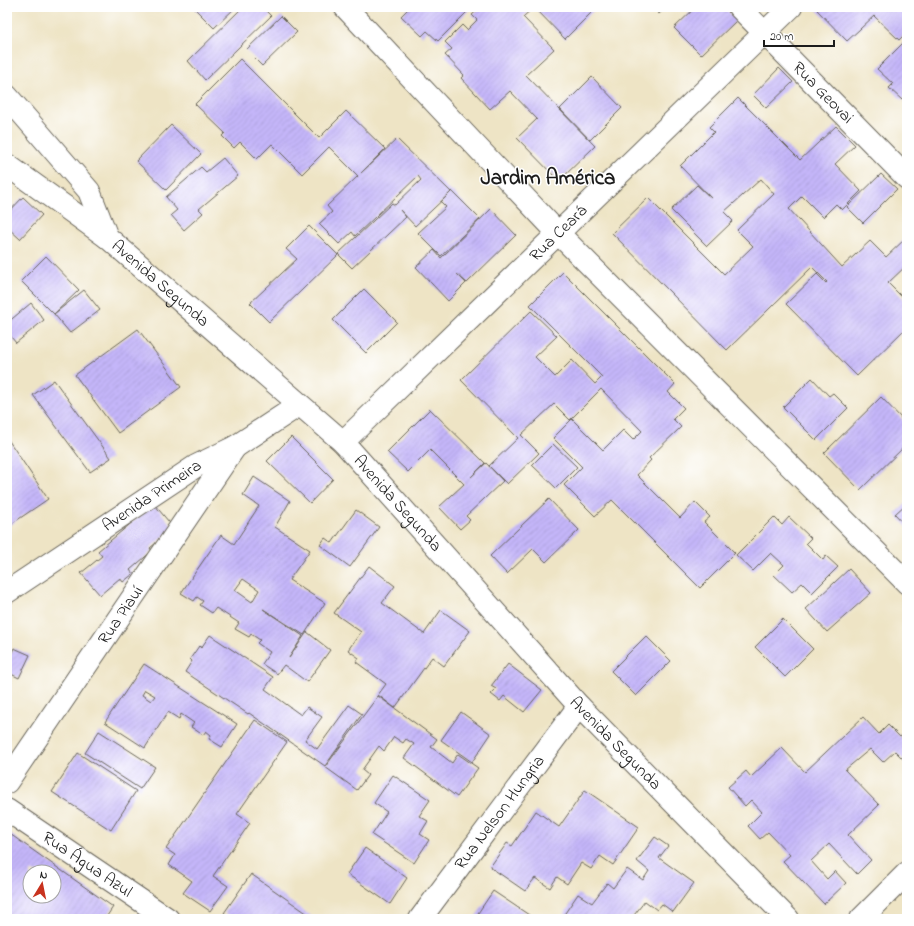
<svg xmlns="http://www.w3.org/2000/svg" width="914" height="926" font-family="'Indie Flower',sans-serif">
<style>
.building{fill:url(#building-hatch);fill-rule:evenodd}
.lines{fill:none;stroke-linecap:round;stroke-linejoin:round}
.minor-casing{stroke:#666257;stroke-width:24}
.minor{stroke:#fff;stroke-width:22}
.labels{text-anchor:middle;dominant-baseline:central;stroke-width:3;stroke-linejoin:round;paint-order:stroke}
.street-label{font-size:17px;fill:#1c1c1c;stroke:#fff}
.district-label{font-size:21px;font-weight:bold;fill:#1c1c1c;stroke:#fff}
</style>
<defs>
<pattern id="building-hatch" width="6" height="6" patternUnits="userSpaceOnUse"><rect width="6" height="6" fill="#c4b6f9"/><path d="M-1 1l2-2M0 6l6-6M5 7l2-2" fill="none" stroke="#a89cd5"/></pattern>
</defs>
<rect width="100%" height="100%" fill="#fff"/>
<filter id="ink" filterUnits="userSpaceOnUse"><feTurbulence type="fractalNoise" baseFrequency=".025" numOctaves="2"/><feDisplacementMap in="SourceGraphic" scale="8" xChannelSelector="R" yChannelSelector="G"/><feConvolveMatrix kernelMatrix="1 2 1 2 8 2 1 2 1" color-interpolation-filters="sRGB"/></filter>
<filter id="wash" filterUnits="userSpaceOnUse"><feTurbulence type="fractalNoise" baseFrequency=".012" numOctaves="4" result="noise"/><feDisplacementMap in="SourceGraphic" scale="16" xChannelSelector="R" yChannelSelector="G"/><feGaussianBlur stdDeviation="0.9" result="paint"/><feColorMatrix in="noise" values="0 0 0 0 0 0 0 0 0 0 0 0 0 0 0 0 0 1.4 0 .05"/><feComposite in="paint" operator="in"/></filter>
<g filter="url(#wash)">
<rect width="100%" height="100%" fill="#eee4c5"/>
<g id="blocks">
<path class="building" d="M193 7H236L214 28Z
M243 7H262L271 16 205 80 188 61Z
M410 7H472L438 41 427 31 422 36 401 16Z
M481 7H597L565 39 534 7 523 17 554 49 526 75 595 146 559 181 517 138 537 119 510 91 490 109 461 78 464 75 445 55 452 49 445 42 462 25 467 30 477 20 472 15Z
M653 7H666L659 14Z
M696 7H724L737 20 701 55 674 28Z
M820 7H864L866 9 869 7H907V32L899 40 874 16 847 41 817 10Z
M281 16 297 32 262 66 246 50Z
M907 39V96L902 100 889 88 893 84 877 69Z
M240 59 319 138 346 111 385 149 361 173 397 139 451 192 415 226 400 210 406 217 352 268 338 254 392 203 395 205 421 180 418 176 355 236 352 232 339 244 319 224 332 212 327 206 358 176 329 147 302 174 272 144 257 159 240 142 234 148 222 136 225 133 195 104Z
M779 68 793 82 766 108 753 95Z
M592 77 622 108 590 140 560 109Z
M738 98 800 160 836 126 855 145 835 164 861 191 842 210 836 204 823 217 802 196 789 209 842 267 870 241 886 257 906 238 907 239V265L888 283 907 302V327L857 376 786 304 817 274 826 283 827 282 812 267 727 350 612 233 648 198 724 274 753 246 737 230 774 194 761 179 724 212 733 221 707 246 671 210 697 185 712 199 680 166 714 132 709 127Z
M171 125 201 154 166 190 136 161Z
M223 158 238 176 199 209 203 213 184 230 171 215 177 210 166 197 201 167 206 172Z
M881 174 897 189 863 223 847 207Z
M452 191 480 219 441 256 418 233 446 207 441 202Z
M23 197 42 215 20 239 7 227V214Z
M491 209 516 235 467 283 457 274 466 283 448 301 416 267 434 250 441 258Z
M309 226 338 255 269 322 250 303 297 259 286 249Z
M46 256 79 290 54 314 21 281Z
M563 272 675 384 668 392 684 408 673 419 681 427 649 458 651 460 637 475 680 518 695 502 710 517 704 522 735 553 700 588 612 500 595 516 564 485 582 467 553 438 572 419 603 450 623 430 633 440 642 431 601 389 570 420 554 404 521 435 539 453 507 484 489 466 518 438 461 380 531 311 557 336 535 357 555 377 572 360 595 384 602 377 530 305Z
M364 289 397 322 366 353 333 320Z
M84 290 100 310 70 333 54 314Z
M31 303 44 320 16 343 7 332V323Z
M138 329 181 387 118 433 75 375Z
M812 378 829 396 833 393 848 408 816 440 783 407Z
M54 380 111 458 90 472 33 395Z
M881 397 904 421 907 419V444L860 490 824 453Z
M430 409 485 463 471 477 486 463 503 481 466 516 470 520 460 529 439 507 464 484 430 450 408 472 387 452Z
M291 437 333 479 310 503 267 461Z
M7 438 48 499 7 527Z
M553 444 577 467 556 488 532 465Z
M254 477 290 501 275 527 310 550 289 580 325 603 304 635 263 609 303 636 289 658 307 632 330 650 307 682 284 665 277 674 262 664 270 652 257 643 260 640 251 634 249 637 235 629 239 623 216 608 212 613 200 605 203 601 197 597 194 601 181 593 221 535 234 544 259 506 243 495ZM243 579 259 590 252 602 235 590Z
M549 499 579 530 546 562 533 549 507 574 490 556Z
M907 503V527L895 514Z
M154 504 174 528 150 548 152 551 130 570 133 574 123 582 120 578 100 595 81 573 102 556 98 551Z
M356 510 379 527 350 567 320 545 325 538 332 543Z
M774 517 782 525 789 517 811 538 806 543 823 560 826 556 838 567 812 593 802 583 792 592 774 575 784 565 771 553 753 571 736 555Z
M369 566 395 586 382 603 424 634 441 610 470 631 444 666 432 657 395 708 378 695 386 684 356 662 359 658 348 650 361 632 334 613Z
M849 569 871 593 827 632 806 609Z
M783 619 813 649 785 677 755 647Z
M210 635 273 677 265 689 301 715 307 707 322 717 305 740 317 749 349 705 362 714 325 766 249 713 248 714 185 672 192 661 190 659 199 646 201 648Z
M646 636 671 661 636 696 611 671Z
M14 648 30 655 19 678 7 672V662Z
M144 664 237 724 222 747 209 739 211 735 206 731 203 735 191 727 194 723 181 714 179 719 168 712 145 748 105 722ZM145 690 155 696 151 701 142 695Z
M508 664 542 690 524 712 504 696 500 701 491 694 496 689 491 686Z
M378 696 437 739 431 747 452 763 458 754 478 768 457 797 404 758 414 744 406 739 403 743 394 737 384 751 379 746 362 770 368 775 357 790 325 767Z
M461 712 491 734 472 762 441 740Z
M863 717 879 734 888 725 900 737 907 731V763L895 751 883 762 870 749 845 770 879 805 848 835 871 860 857 874 829 844 811 861 827 879 835 871 846 883 824 904 783 861 790 855 768 832 760 839 748 826 762 812 751 800 745 806 728 787 746 771 751 777 782 748 805 772Z
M255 720 287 742 237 814 250 823 213 876 228 886 210 911 183 893 192 881 169 865 175 855 166 849Z
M99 731 155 767 140 789 85 753Z
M78 753 136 791 111 830 52 792Z
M393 775 430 800 419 816 428 821 420 834 429 840 414 863 372 835 387 812 374 803Z
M585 790 639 827 613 865 600 856 591 869 581 863 567 884 557 877 550 888 535 878 525 891 490 867 507 843 512 846 536 811 559 827Z
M10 834 113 907 105 919H7V838ZM30 872H54V896H30Z
M655 837 668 846 659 858 694 883 673 912 662 904 657 910 645 901 631 919H561L578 894 592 903 607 883 613 888 627 869 643 880 649 871 637 861Z
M365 848 407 878 390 904 347 874Z
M251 874 315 919H233L224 913Z
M493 891 535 919H474Z"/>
</g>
</g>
<g filter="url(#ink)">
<use href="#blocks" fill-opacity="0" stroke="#666257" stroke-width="1"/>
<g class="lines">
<defs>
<g id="minor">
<path d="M345 7 558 233 907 583"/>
<path id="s1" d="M739 7 907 178"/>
<path d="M7 96 89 191 107 237"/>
<path id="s2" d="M7 165 107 237 343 442 579 706 788 919"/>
<path id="s3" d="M343 442 791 7"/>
<path id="s4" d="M7 592 196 466 235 447 299 405"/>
<path id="s5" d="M7 782 235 447"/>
<path id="s6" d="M7 810 168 919"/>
<path id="s7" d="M420 919 579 706"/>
<path d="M861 919 907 873"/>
</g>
</defs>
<use href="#minor" class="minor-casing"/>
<use href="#minor" class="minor"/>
</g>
</g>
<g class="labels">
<g class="street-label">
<text stroke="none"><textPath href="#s1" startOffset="120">Rua Geovai</textPath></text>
<text stroke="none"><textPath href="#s3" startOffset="300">Rua Ceará</textPath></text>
<text stroke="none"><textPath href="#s2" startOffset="194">Avenida Segunda</textPath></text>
<text stroke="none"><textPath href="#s4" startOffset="174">Avenida Primeira</textPath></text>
<text stroke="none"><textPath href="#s2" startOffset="518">Avenida Segunda</textPath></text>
<text stroke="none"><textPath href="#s5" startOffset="202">Rua Piauí</textPath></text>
<text stroke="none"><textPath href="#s2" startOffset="842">Avenida Segunda</textPath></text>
<text stroke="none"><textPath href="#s7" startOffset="133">Rua Nelson Hungria</textPath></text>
<text stroke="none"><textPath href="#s6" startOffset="97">Rua Água Azul</textPath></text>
</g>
<g class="district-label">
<text x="548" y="179">Jardim América</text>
</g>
</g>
<rect width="914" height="926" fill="none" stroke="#fff" stroke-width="24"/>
<g transform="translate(42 884) rotate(10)"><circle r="19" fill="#ffffff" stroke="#a4a4a4"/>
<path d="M0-3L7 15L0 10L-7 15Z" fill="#c8321e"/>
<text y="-6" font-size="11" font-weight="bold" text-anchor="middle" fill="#1c1c1c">N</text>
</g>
<path d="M764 40v6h70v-6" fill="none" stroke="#1c1c1c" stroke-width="2"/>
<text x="770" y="40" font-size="12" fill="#1c1c1c" stroke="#ffffff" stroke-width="3" paint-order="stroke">20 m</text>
</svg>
